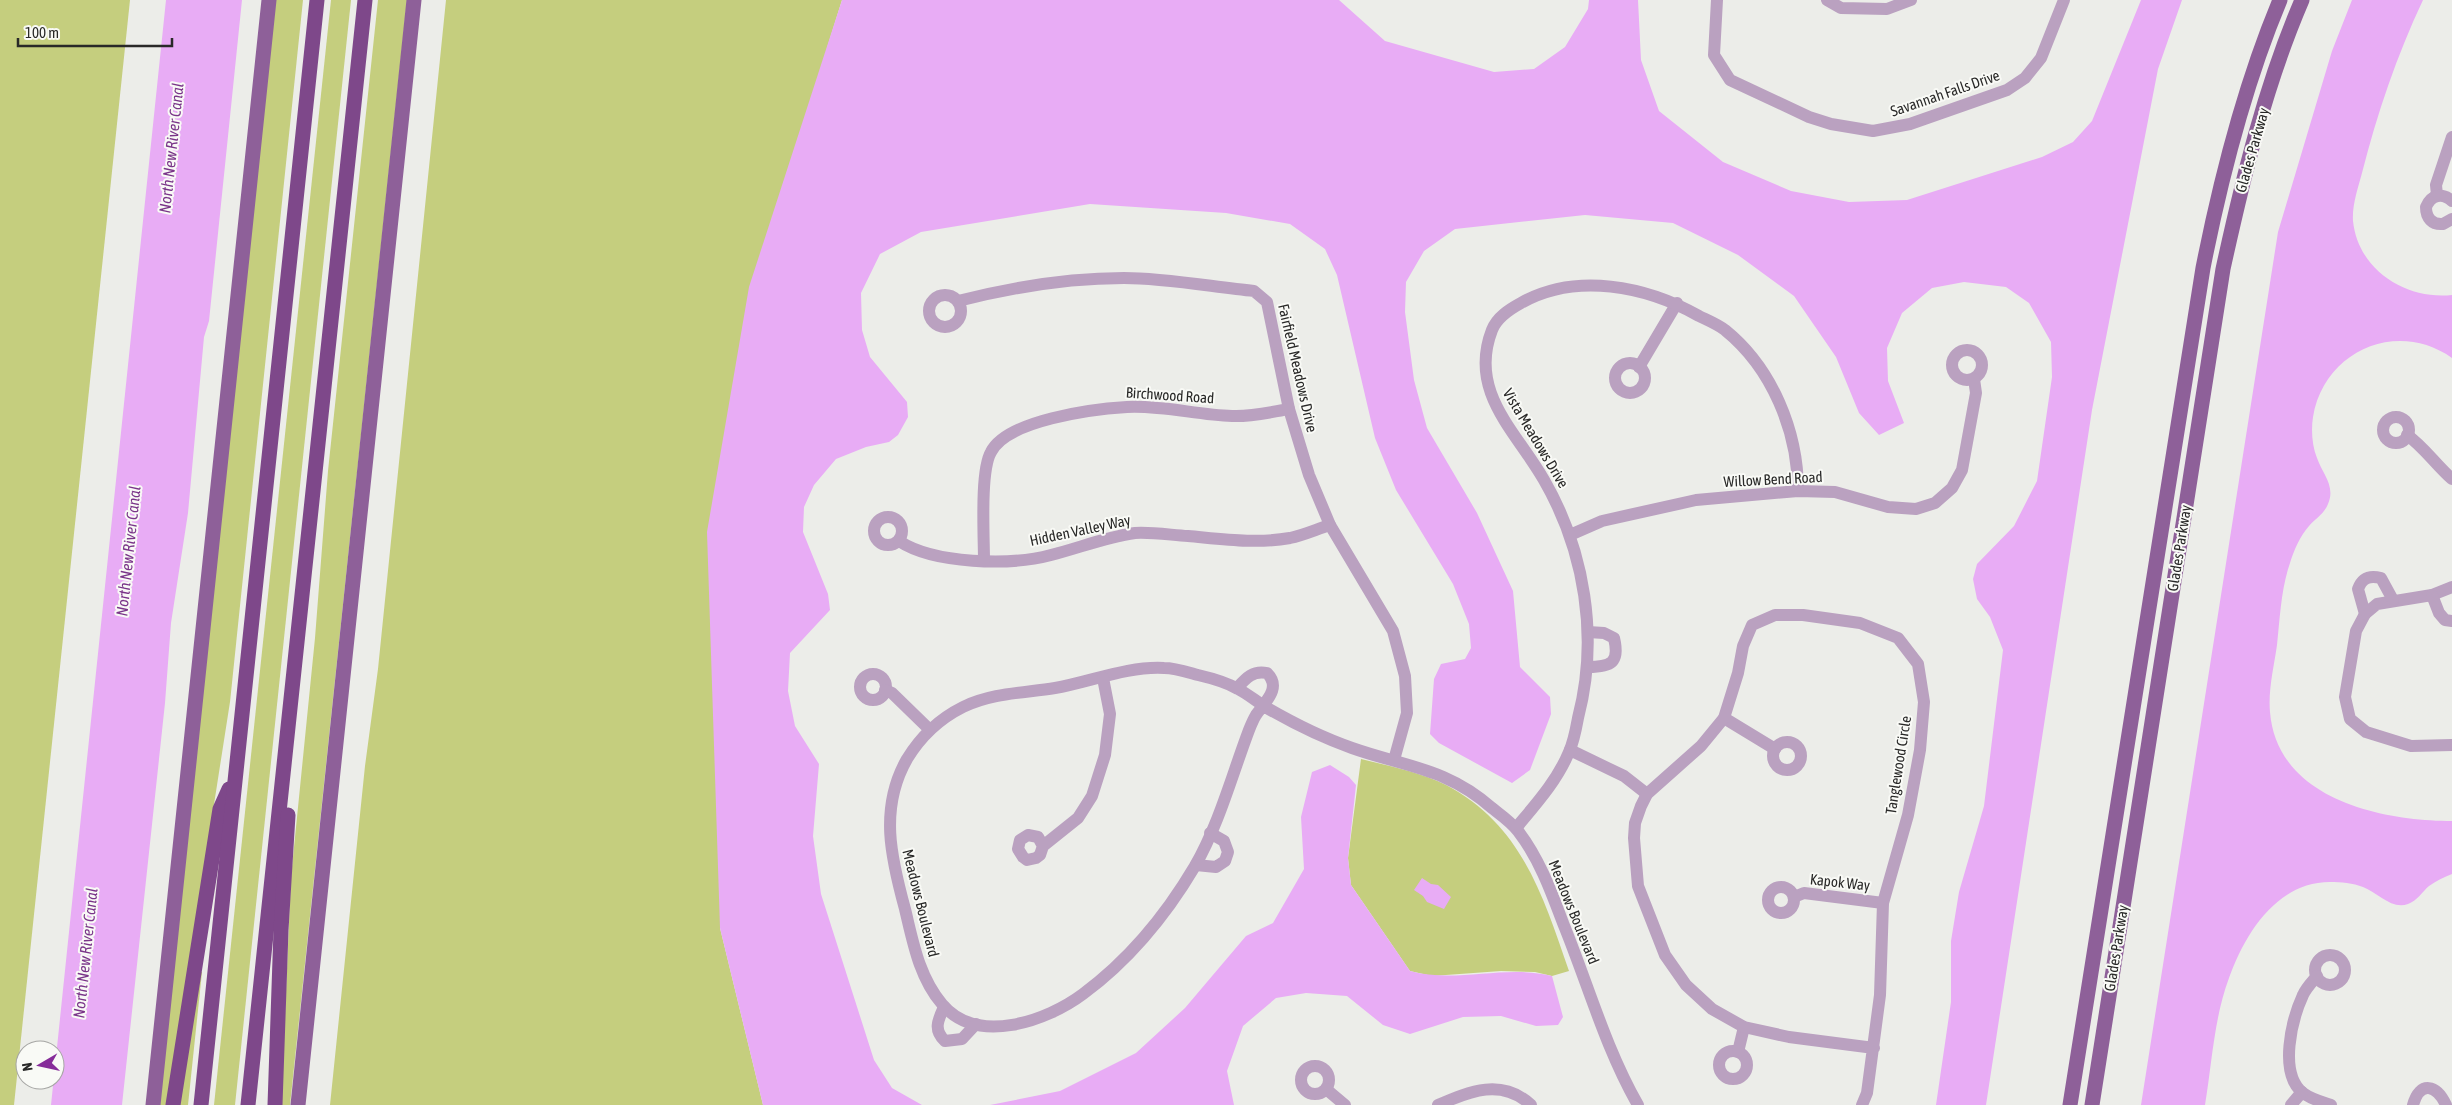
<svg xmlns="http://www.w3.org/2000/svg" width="2452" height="1105" font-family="'Asap Condensed',sans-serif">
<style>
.green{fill:#c5ce7e}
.water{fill:#e8acf5}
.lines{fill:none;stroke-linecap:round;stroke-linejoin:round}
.minor{stroke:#baa1c0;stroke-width:12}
.primary{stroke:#8e6099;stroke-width:15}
.motorway{stroke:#7e488a;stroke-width:15}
.labels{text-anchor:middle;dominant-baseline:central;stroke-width:4;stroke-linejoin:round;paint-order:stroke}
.street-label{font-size:15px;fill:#292928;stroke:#f9faf6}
.water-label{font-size:16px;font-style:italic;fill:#7a3589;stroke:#f9faf6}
</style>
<rect width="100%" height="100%" fill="#ecede9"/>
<g class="green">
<polygon points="0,0 130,0 14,1105 0,1105"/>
<polygon points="275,0 303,0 230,702 167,1105 158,1105"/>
<polygon points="331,0 351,0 235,1105 214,1105"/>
<polygon points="378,0 407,0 290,1105 281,1105 291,877 315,638 328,471"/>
<polygon points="446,0 842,0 827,48 720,928 763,1105 330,1105 365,766 378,669"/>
<path d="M 1361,759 C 1389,766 1420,772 1446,785 C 1522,825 1543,896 1569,971 L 1552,976 L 1535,972 L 1501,971 L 1432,976 L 1410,971 L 1351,885 L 1348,858 Z"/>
<polygon points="198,971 202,972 188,1105 177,1105"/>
</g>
<g class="water">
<polygon points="166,0 242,0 209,321 204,337 188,513 171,623 165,703 122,1105 51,1105"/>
<polygon points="842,0 1339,0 1385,41 1494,72 1534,69 1565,47 1588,9 1589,0 1638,0 1641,60 1659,111 1723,162 1791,191 1849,202 1907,200 2042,157 2073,142 2092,121 2141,0 2182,0 2158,69 2092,410 1986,1105 1936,1105 1951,1002 1951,941 1959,892 1984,806 2003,650 1990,617 1977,599 1973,579 1977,564 2014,526 2037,481 2052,377 2051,342 2029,303 2006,287 1964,282 1932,288 1902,313 1887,348 1888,381 1904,423 1879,435 1859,413 1836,357 1794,296 1738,255 1673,223 1585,215 1455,229 1424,251 1406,282 1405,312 1414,380 1427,428 1477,513 1513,591 1520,667 1550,697 1551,714 1530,770 1512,783 1439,743 1430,734 1434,679 1441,664 1465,659 1471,648 1469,624 1453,584 1396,490 1375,438 1337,275 1325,249 1290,224 1226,213 1090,204 921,232 880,254 861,293 862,330 870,357 907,402 908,417 898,435 889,442 866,447 836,459 814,485 804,507 803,532 828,594 830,610 790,653 788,691 795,726 819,764 813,836 821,894 874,1060 892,1088 922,1105 763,1105 720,928 707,532 749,287"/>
<path d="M 2352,0 L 2423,0 C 2397,55 2377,114 2362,173 C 2358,188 2352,205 2353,221 C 2358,270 2406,300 2452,295 L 2452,358 C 2397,319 2324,351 2313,417 C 2311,430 2312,446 2317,458 C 2322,473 2336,486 2328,504 C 2324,514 2316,518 2309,526 C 2300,536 2294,550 2290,563 C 2281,589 2280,618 2277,645 C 2274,666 2268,690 2270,712 C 2277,799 2381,821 2452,821 L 2452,874 C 2444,877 2436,881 2429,886 C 2422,892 2417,901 2408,904 C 2392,910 2378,893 2363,887 C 2353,883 2341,882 2330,882 C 2277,882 2245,933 2229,978 C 2214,1018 2212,1063 2205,1105 L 2141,1105 L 2278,232 L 2332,51 Z"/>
<path d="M 1330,765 L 1349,777 L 1356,785 L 1348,858 L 1351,885 L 1410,971 C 1456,984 1505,964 1552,976 L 1563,1017 L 1558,1025 L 1536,1026 L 1501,1016 L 1463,1017 L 1410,1034 L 1383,1025 L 1347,996 L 1306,993 L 1276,998 L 1243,1026 L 1227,1071 L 1234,1105 L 990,1105 L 1060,1091 L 1136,1053 L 1185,1008 L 1246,936 L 1273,923 L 1304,869 L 1301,817 L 1312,772 Z"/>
<polygon points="1422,878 1431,884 1438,885 1451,897 1444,909 1427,902 1423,896 1414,890"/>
</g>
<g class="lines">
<g class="minor">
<polyline points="1717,0 1714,55 1730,80 1809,117 1831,124 1873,131 1910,124 2007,90 2025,78 2041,58 2064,0"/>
<polyline points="1827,0 1841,8 1887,9 1911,0"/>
<polyline points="2437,195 2436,185 2452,137"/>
<path d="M 2452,201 C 2442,192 2431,195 2426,207 C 2426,218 2432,225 2443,224 L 2452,219"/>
<circle cx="945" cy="311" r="16"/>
<path d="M 958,301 C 1013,287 1068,278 1124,278 C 1165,278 1213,287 1254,291 L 1267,302 L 1289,409 L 1309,475 L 1330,525 L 1393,631 L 1405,676 L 1407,713 L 1394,760"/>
<circle cx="1967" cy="365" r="15"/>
<circle cx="1630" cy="378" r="15"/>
<polyline points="1639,367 1677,303"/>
<circle cx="2396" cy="430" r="13"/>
<path d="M 2407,435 C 2424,447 2436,465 2452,479"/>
<circle cx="888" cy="531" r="14"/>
<polyline points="1570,535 1602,521 1696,500 1798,491 1835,492 1888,507 1916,509 1935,503 1952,488 1962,470 1976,393 1974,379"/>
<path d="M 899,541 C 934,564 1010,566 1051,555 C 1079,548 1106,537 1135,533 C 1152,532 1171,535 1188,536 C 1222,539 1257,544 1290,538 C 1304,535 1317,529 1330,525"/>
<path d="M 984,561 C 984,536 980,471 991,452 C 1007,420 1093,409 1127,407 C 1162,405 1197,415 1232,416 C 1251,417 1271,412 1289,409"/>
<polyline points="2452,587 2432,595 2377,604 2365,614 2356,631 2345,697 2350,719 2366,732 2411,746 2452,745"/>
<polyline points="2432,595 2439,613 2445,620 2452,621"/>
<path d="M 2365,614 L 2358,589 C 2362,578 2369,575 2381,578 L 2393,600"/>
<path d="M 1588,667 C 1611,667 1620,663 1614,638 L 1604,633 L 1588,632"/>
<circle cx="873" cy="687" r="13"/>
<path d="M 1237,688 C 1246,678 1253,670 1267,673 C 1282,688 1265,702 1256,715 C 1253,720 1251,725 1249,730 C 1232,775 1219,824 1195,866 C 1166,915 1129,960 1083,994 C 1047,1021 977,1046 942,1004 C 919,977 913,942 905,909 C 891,858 879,808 907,759 C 921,736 939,719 963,707 C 992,693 1023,693 1055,688 C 1090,682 1127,666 1164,668 C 1175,668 1187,672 1198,675 C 1211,678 1226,682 1238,689 C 1248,694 1257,702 1267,708 C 1293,723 1323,738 1352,748 C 1406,767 1447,768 1492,808 C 1501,815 1511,822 1518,831 C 1539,858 1551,891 1563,923 C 1588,984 1605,1047 1638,1105"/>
<polyline points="885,690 892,693 929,729"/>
<polyline points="1724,718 1775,749"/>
<circle cx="1787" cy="756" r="14"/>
<polyline points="1570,750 1624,776 1647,794"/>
<path d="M 1516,828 C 1536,804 1557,781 1569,752 C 1574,741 1576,729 1578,718 C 1599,638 1585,551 1544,480 C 1516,431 1468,392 1492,330 C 1497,317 1510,309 1521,303 C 1576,272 1646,286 1699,316 C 1707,320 1717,324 1725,330 C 1772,368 1798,431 1798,491"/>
<polyline points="1043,846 1038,837 1028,835 1020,840 1018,849 1023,857 1027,860 1036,858 1040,855 1043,846 1078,818 1092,796 1105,755 1110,714 1103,678"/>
<polyline points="1196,865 1216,867 1225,861 1228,852 1224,841 1210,833"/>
<circle cx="1781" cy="900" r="13"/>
<polyline points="1794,897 1804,893 1883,903"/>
<circle cx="2330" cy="970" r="15"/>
<path d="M 2317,976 C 2312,982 2306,988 2303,995 C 2292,1019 2278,1073 2303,1093 C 2311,1099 2322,1102 2331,1105"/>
<path d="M 944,1007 C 938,1020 933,1030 945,1041 L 962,1039 L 976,1024"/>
<circle cx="1733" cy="1065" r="14"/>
<polyline points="1738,1052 1744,1027"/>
<circle cx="1315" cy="1080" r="14"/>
<polyline points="1326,1089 1345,1105"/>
<path d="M 1438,1105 C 1470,1091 1502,1078 1531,1105"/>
<polyline points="1862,1105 1867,1093 1880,995 1883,903 1908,815 1920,750 1924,702 1918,664 1898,638 1860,623 1803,615 1775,615 1752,625 1743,646 1738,673 1724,718 1701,746 1647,794 1641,806 1635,823 1634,838 1638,886 1665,955 1686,985 1712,1009 1744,1027 1789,1037 1874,1048"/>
<polyline points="2291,1105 2302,1092"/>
<path d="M 2413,1105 C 2420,1080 2437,1085 2446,1105"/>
</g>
<g class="primary">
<polyline points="153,1105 269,0"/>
<polyline points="298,1105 414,0"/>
<path d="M 2070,1105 L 2203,268 C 2221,177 2244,86 2280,0"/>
<path d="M 2092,1105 L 2223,269 C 2243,178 2265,86 2302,0"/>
</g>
<g class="motorway">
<polyline points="173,1105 220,809 229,789"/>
<polyline points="201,1105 317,0"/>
<polyline points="248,1105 365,0"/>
<polyline points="275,1105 281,930 288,815"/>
</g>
</g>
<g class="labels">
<g class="street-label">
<text transform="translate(1945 93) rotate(-19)">Savannah Falls Drive</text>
<text transform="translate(2252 150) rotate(-74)">Glades Parkway</text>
<text transform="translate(1298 368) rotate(77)">Fairfield Meadows Drive</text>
<text transform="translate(1170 395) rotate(4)">Birchwood Road</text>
<text transform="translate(1536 438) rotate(59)">Vista Meadows Drive</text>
<text transform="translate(1773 479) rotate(-3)">Willow Bend Road</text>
<text transform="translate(1080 530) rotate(-12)">Hidden Valley Way</text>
<text transform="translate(2179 548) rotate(-81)">Glades Parkway</text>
<text transform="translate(1898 765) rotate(-81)">Tanglewood Circle</text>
<text transform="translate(1840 882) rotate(6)">Kapok Way</text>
<text transform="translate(921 903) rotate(76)">Meadows Boulevard</text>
<text transform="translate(1574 912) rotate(68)">Meadows Boulevard</text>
<text transform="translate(2116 948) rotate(-81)">Glades Parkway</text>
</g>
<g class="water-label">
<text transform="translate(171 148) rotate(-84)">North New River Canal</text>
<text transform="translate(128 551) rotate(-84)">North New River Canal</text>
<text transform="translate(85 953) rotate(-84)">North New River Canal</text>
</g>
</g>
<g transform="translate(40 1065) rotate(261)"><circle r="24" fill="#f9faf6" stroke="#a6a6a4"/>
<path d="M0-4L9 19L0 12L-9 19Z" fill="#862c99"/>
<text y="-8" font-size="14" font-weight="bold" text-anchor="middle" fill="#292928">N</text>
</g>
<path d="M18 38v8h154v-8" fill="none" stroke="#292928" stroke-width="2.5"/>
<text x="25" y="38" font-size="15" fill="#292928" stroke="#f9faf6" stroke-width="4" paint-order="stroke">100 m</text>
</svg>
